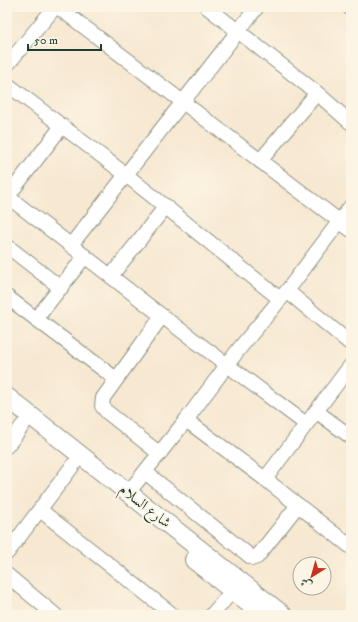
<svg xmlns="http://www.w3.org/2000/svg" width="358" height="622" font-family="'IM FELL DW Pica',Amiri,serif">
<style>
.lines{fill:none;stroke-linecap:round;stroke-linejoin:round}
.minor-casing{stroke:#8b9282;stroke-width:16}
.major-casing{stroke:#8b9282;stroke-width:20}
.minor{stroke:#fff;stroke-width:14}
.major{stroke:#fff;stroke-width:18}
.labels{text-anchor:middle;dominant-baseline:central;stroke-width:4;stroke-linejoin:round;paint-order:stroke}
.street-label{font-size:15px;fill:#1f3d34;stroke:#fcf5e5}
</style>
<rect width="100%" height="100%" fill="#fcf5e5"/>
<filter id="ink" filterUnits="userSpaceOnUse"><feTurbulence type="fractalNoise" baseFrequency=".025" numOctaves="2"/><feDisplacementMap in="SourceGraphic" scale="8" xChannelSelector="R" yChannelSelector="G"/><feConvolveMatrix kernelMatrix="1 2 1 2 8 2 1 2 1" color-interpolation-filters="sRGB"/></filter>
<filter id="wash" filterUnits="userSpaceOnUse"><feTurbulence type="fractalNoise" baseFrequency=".012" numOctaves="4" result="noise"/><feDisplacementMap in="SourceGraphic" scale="16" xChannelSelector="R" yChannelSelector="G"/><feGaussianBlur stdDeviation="0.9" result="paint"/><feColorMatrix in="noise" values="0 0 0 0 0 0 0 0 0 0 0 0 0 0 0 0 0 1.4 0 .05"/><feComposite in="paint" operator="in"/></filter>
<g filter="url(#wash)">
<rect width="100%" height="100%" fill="#f7e8d1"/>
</g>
<g filter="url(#ink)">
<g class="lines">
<defs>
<g id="minor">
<polyline points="58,7 351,230"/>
<polyline points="207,7 317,93 351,123"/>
<polyline points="349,7 351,9"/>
<polyline points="7,65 55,7"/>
<polyline points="7,84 125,174 280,299"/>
<polyline points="260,161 317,93"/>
<polyline points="7,196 162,316 306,424"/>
<polyline points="8,196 62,126"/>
<polyline points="71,245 257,7"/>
<polyline points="7,246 61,288"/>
<polyline points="111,276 166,206"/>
<polyline points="287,291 351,344"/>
<polyline points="7,297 116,379"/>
<polyline points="36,319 85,256"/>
<polyline points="316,411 351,437"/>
<polyline points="186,420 265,479 351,547"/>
<polyline points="7,446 23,425"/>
<polyline points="160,454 107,412 102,406 103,398 162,316"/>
<polyline points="145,472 251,557 254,558 257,557 298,505"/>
<polyline points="265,479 351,365"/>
<polyline points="128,493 186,420 239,349 287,291 351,206"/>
<polyline points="40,510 173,615"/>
<polyline points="7,553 74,464"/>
<polyline points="7,575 55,615"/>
<polyline points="212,615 232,591"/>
</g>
<g id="major">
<polyline points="7,397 283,615"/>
<polyline points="194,560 263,615"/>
</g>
</defs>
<use href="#minor" class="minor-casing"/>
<use href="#major" class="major-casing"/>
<use href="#minor" class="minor"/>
<use href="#major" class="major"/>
</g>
</g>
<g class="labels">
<g class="street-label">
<text transform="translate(145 506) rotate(38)">شارع السلام</text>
</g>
</g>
<rect width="358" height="622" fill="none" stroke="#fcf5e5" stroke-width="24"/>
<g transform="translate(312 576) rotate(217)"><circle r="19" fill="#fcf5e5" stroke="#a4ab9e"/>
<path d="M0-3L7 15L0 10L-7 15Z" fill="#c8321e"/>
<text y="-6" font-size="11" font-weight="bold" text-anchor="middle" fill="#1f3d34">ش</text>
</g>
<path d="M28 44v6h73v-6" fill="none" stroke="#1f3d34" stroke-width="2"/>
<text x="34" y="44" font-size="12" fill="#1f3d34" stroke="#fcf5e5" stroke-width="3" paint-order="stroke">50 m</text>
</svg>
